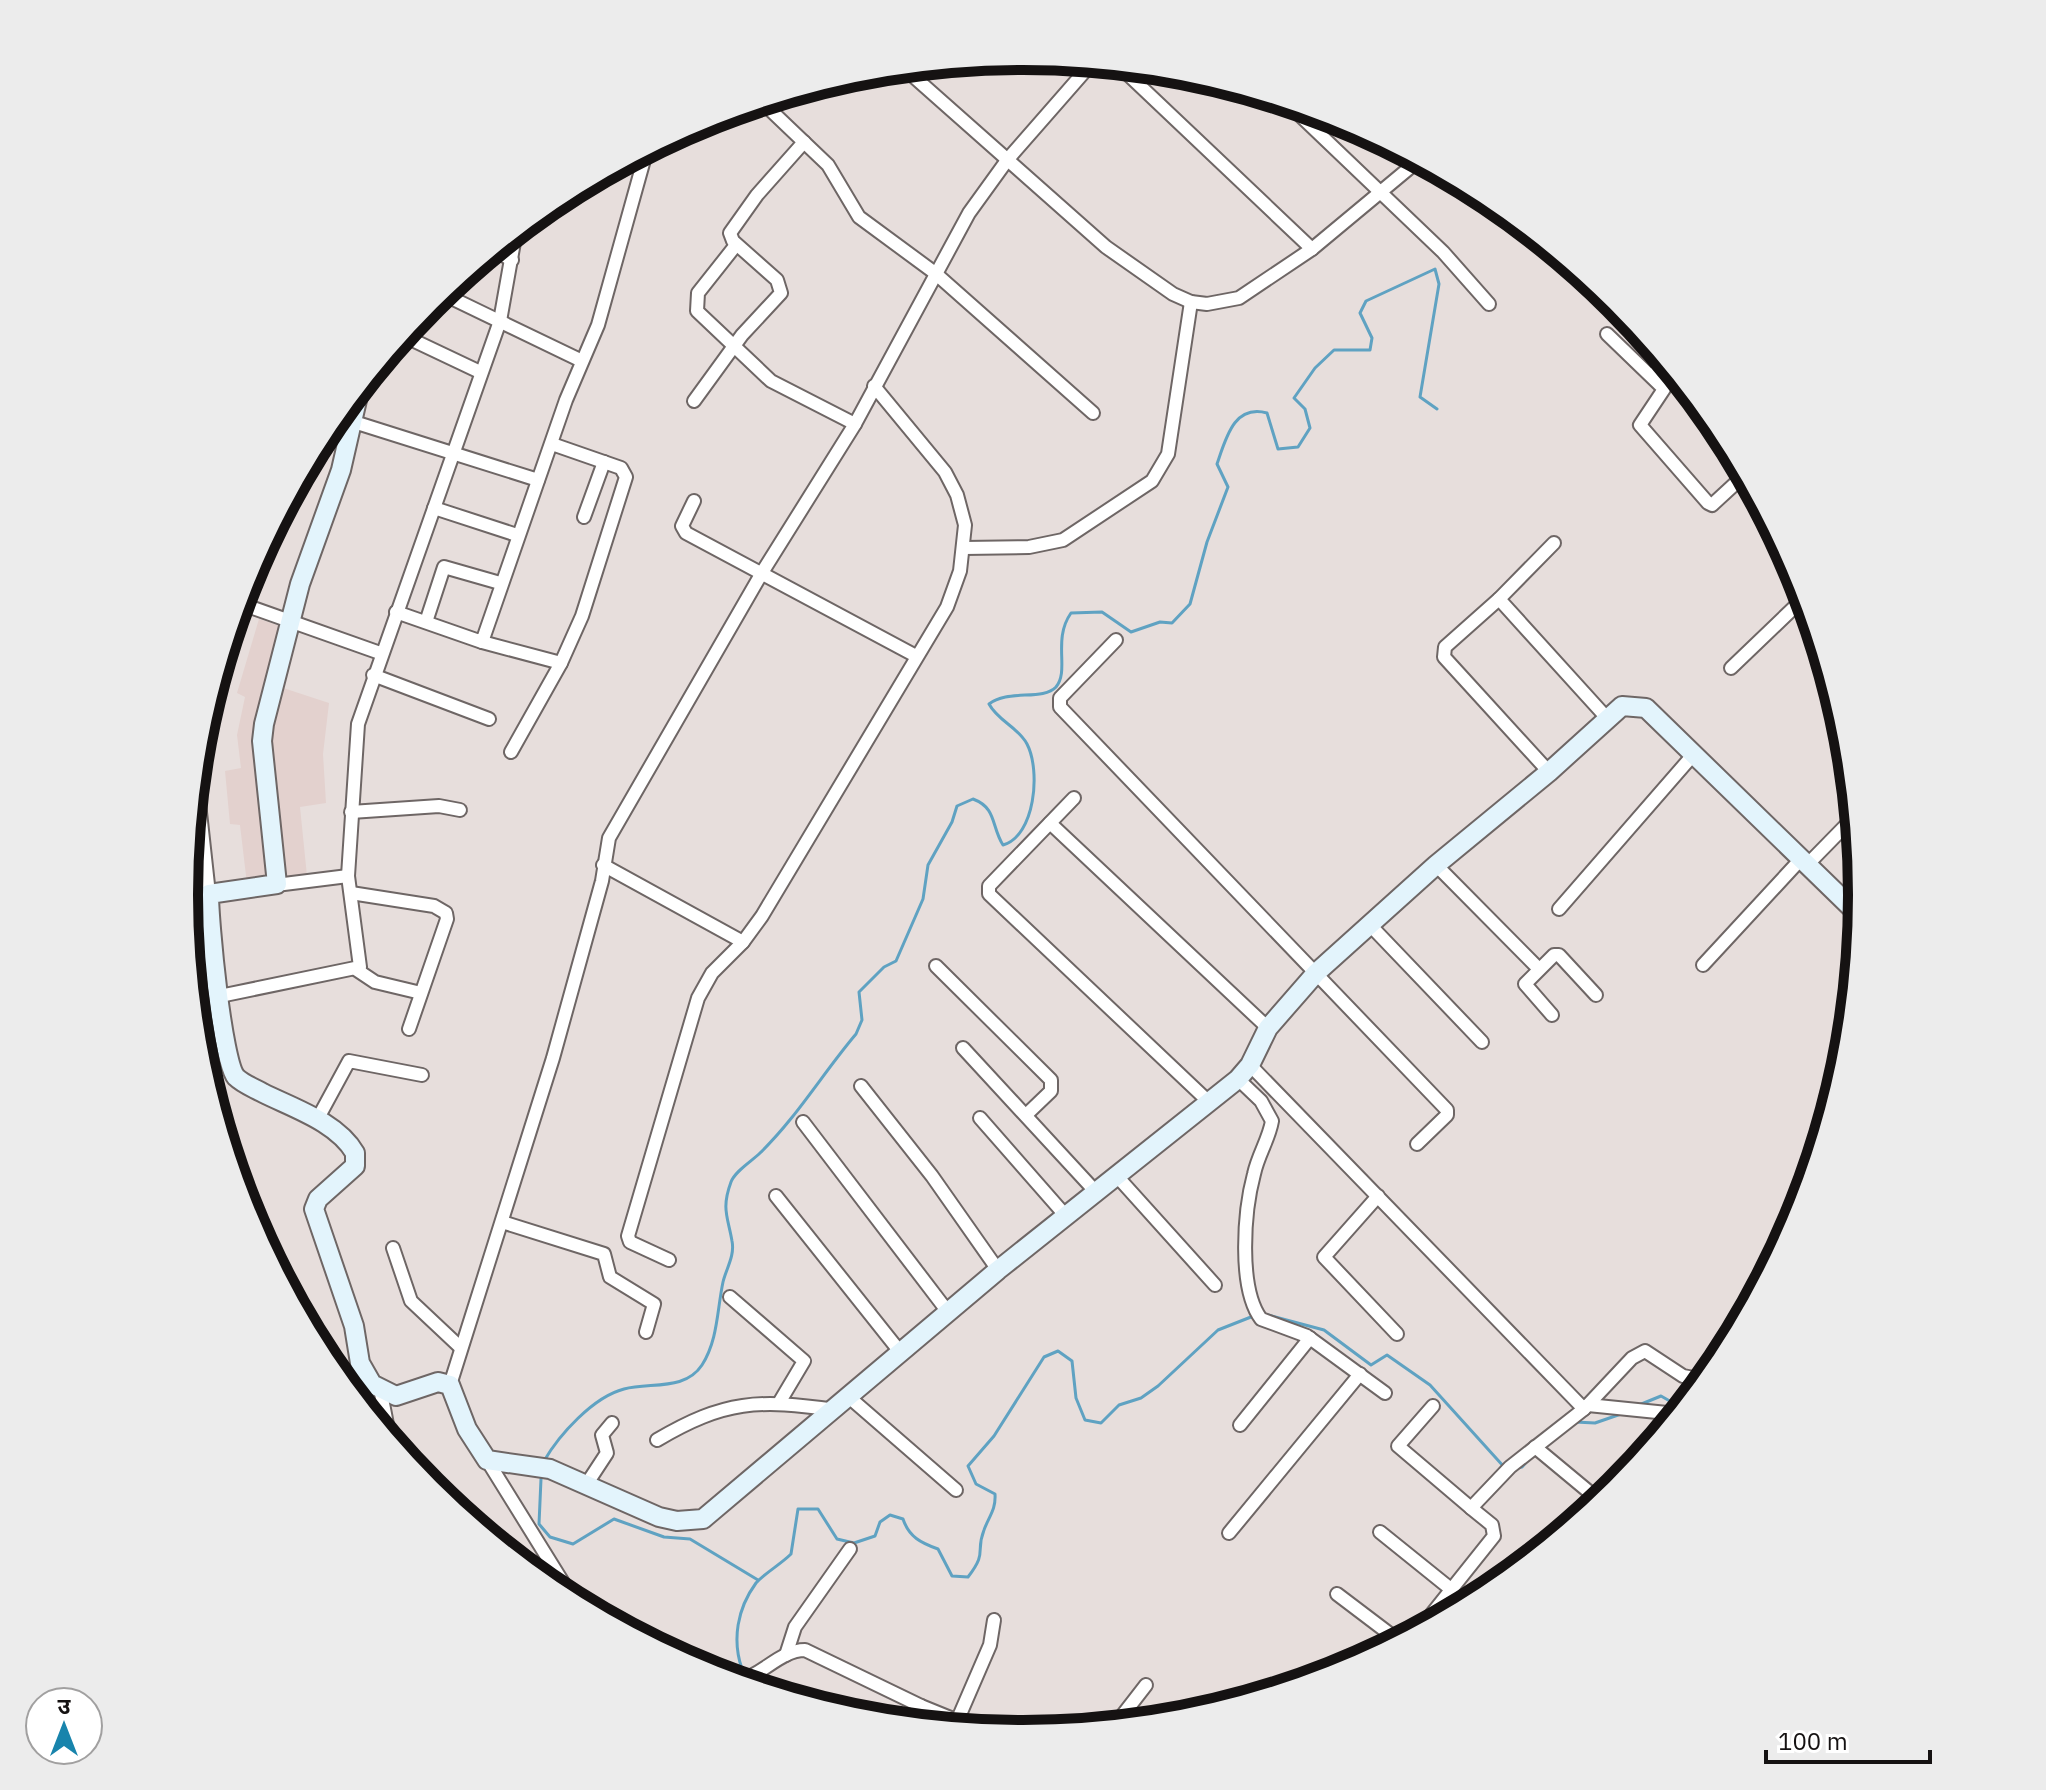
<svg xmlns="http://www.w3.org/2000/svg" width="2046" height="1790" font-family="'IBM Plex Sans','Noto Sans Devanagari',sans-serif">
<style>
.built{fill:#e3d1ce}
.water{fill:#5fa2c2}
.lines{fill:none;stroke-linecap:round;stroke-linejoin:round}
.stream{stroke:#5fa2c2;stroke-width:3}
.minor-casing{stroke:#6e6665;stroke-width:16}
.secondary-casing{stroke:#6e6665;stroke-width:22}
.minor{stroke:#fff;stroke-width:12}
.secondary{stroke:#e3f4fc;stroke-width:18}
.rim{fill:none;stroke:#151212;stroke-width:10}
</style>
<rect width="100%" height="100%" fill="#e7dedc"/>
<polygon class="built" points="259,619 286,628 268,683 329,703 323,754 326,803 300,807 307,876 247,884 240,825 230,824 225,771 241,768 237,735 245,697 237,693"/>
<polygon class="water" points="188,856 200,945 209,971 208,1013 236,1152 262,1243 248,1216 200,1058 184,895"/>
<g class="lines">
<g class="stream">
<polyline points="1264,1314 1324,1330 1371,1365 1387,1355 1430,1385 1505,1468"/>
<polyline points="1639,1405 1661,1396 1682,1408"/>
<polyline points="1575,1422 1595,1423 1621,1414"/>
<path d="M 544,1461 C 559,1435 593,1397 624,1389 C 651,1382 685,1391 702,1365 C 718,1340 717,1310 723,1282 C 726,1269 735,1256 732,1241 C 728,1217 721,1209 731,1182 C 735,1171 752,1161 760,1153 C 797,1117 823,1073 856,1034 L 862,1020 L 859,992 L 884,967 L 896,961 L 923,899 L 928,865 L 952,822 L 957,806 L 973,799 C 997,808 991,826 1003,845 C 1035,836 1041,771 1027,744 C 1018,727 998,721 989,704 C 1007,689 1043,701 1056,687 C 1070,670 1052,640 1071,613 L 1102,612 L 1131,632 L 1160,622 L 1172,623 L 1190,604 L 1207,542 L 1228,487 L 1217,464 C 1226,438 1234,404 1267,413 L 1278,449 L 1298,447 L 1310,428 L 1305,409 L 1294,398 L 1315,368 L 1334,350 L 1370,350 L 1372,338 L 1360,313 L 1366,301 L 1435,269 L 1439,284 L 1420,397 L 1437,409"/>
<polyline points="1516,1468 1522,1467 1529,1459"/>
<polyline points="541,1479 539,1524 550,1537 573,1544 614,1519 664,1537 690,1539 758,1580"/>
<path d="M 742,1669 C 732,1640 737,1609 756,1583 C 765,1573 781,1564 791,1554 L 798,1509 L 818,1509 L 837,1539 L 854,1543 L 875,1536 L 880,1522 L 890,1515 L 903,1519 C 909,1537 921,1543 938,1549 L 952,1576 L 968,1577 C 988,1551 975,1553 984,1530 C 989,1516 996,1510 995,1494 L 976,1484 L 968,1466 L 994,1436 L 1044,1357 L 1058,1351 L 1072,1361 L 1076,1398 L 1085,1420 L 1101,1423 L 1119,1405 L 1141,1398 L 1158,1386 L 1218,1330 L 1256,1315"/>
</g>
<defs>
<g id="minor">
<polyline points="1118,65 1312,249"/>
<polyline points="904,68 1106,247 1173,294 1191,302 1207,304 1239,298 1312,249 1419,160"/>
<polyline points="762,102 828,165 859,217 935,273 1093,413"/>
<polyline points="1286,102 1443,252 1489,304"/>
<polyline points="736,245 698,293 697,311 771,381 855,424"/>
<polyline points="493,250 512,260"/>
<polyline points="441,293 582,361"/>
<polyline points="1607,334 1664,389 1640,425 1708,503 1712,505 1738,481 1751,486"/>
<polyline points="402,335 480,372"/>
<polyline points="1652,376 1666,362"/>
<polyline points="694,401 742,335 781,293 777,280 733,241 730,233 757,195 804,142"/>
<polyline points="354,422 538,480"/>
<polyline points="694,501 682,526 686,533 916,656"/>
<polyline points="434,508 517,535"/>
<polyline points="584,517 604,462"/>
<polyline points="1554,543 1499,599 1606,717"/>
<polyline points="964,548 1029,547 1063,540 1152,481 1168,454 1191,302"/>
<polyline points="1499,599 1445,647 1444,657 1549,772"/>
<polyline points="239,603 380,653"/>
<polyline points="396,612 482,642 566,400 598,325 647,149"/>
<polyline points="426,622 444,567 500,583"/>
<polyline points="1116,640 1060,698 1060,707 1447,1110 1447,1115 1417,1144"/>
<polyline points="482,642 561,663"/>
<polyline points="1731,668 1805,597"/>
<polyline points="373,675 489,719"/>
<polyline points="1834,718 1845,729"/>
<polyline points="511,752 561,663 582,616 626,477 621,468 552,444"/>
<polyline points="196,776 209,894"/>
<polyline points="1074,798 989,886 989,894 1210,1103"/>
<polyline points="351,812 439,806 460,810"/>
<polyline points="1050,823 1268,1028"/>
<polyline points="603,865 743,942 762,916 947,607 960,571 965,525 957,495 945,472 874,386"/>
<polyline points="1436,865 1539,969"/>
<polyline points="1807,865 1854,817"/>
<polyline points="276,885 348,876"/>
<polyline points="351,893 434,906 446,913 447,919 409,1029"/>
<polyline points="1559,909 1693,755"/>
<polyline points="1370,925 1482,1042"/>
<polyline points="1703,965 1801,859"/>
<polyline points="936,966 1051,1080 1051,1091 1026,1115"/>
<polyline points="357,970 375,982 421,993"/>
<polyline points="220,996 360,967 348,876 358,724 500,321 516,231"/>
<polyline points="1552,1015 1525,984 1554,955 1559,955 1596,995"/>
<polyline points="963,1048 1095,1191"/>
<polyline points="1250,1065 1584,1409 1632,1358 1645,1351 1683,1376 1705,1380"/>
<path d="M 1238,1079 L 1261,1101 L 1272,1121 C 1269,1139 1258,1155 1254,1174 C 1244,1211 1238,1288 1261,1319 L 1307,1336 L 1385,1393"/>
<polyline points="861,1086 932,1176 998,1270"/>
<polyline points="980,1118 1065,1215"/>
<polyline points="317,1120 349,1061 422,1075"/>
<polyline points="803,1122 948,1312"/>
<polyline points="1115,1174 1215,1285"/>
<polyline points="776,1196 901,1353"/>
<polyline points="1378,1196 1324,1257 1397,1334"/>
<polyline points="502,1222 604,1254 610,1277 654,1304 646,1332"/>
<polyline points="393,1248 411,1301 461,1348"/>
<polyline points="669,1260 630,1242 628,1236 698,998 712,973 743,942"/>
<polyline points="730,1297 804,1361 779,1403"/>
<polyline points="450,1385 553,1058 602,881 609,838 763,571 855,424 969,213 1008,159 1092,63"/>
<polyline points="380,1388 390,1440"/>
<polyline points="850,1398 956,1490"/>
<polyline points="1588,1405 1677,1414"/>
<polyline points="1433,1406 1398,1446 1471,1508"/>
<polyline points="1240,1425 1310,1338"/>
<path d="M 657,1440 C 725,1400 758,1399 836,1410"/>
<polyline points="1535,1447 1600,1501"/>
<polyline points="487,1460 575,1602"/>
<polyline points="586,1485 607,1453 602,1435 612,1423"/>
<polyline points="1380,1532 1452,1590"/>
<polyline points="1229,1533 1360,1374"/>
<polyline points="1337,1594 1399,1641"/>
<polyline points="1419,1630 1494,1536 1492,1525 1471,1508 1510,1467 1584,1409"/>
<polyline points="786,1655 795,1627 850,1549"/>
<path d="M 738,1681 C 762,1676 780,1650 805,1650 L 921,1706 L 980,1730"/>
<polyline points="958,1719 990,1645 994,1620"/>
<polyline points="914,1723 921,1706"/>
<polyline points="1115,1725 1146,1685"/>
</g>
<path id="secondary" d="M 360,387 L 341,470 L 300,584 L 264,724 L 262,741 L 277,884 L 209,894 C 209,921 222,1061 236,1077 C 243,1084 254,1088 263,1093 C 293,1108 337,1122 355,1153 L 355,1166 L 318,1199 L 314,1209 L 354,1326 L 360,1363 L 372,1384 L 396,1396 L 438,1382 L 450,1385 L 467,1429 L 487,1460 L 550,1469 L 659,1517 L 677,1521 L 703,1519 L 998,1270 L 1238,1079 L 1250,1065 L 1268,1028 L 1316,973 L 1436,865 L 1549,772 L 1622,706 L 1646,708 L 1860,916"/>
</defs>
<use href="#minor" class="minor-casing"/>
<use href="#secondary" class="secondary-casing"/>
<use href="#minor" class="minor"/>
<use href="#secondary" class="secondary"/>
</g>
<path d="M0 0H2046V1790H0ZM198 895a825 825 0 1 1 1650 0a825 825 0 1 1-1650 0Z" fill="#ececec" fill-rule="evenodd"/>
<path class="rim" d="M198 895a825 825 0 1 1 1650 0a825 825 0 1 1-1650 0Z"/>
<g transform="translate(64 1726)"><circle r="38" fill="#ffffff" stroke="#a1a0a0" stroke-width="2"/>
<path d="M0-6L14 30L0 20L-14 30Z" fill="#1884ac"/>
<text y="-12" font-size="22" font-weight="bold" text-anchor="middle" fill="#151212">उ</text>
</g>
<path d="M1766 1750v12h164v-12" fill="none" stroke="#151212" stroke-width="4"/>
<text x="1778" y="1750" font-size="24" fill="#151212" stroke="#ffffff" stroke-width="6" paint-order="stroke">100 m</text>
</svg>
